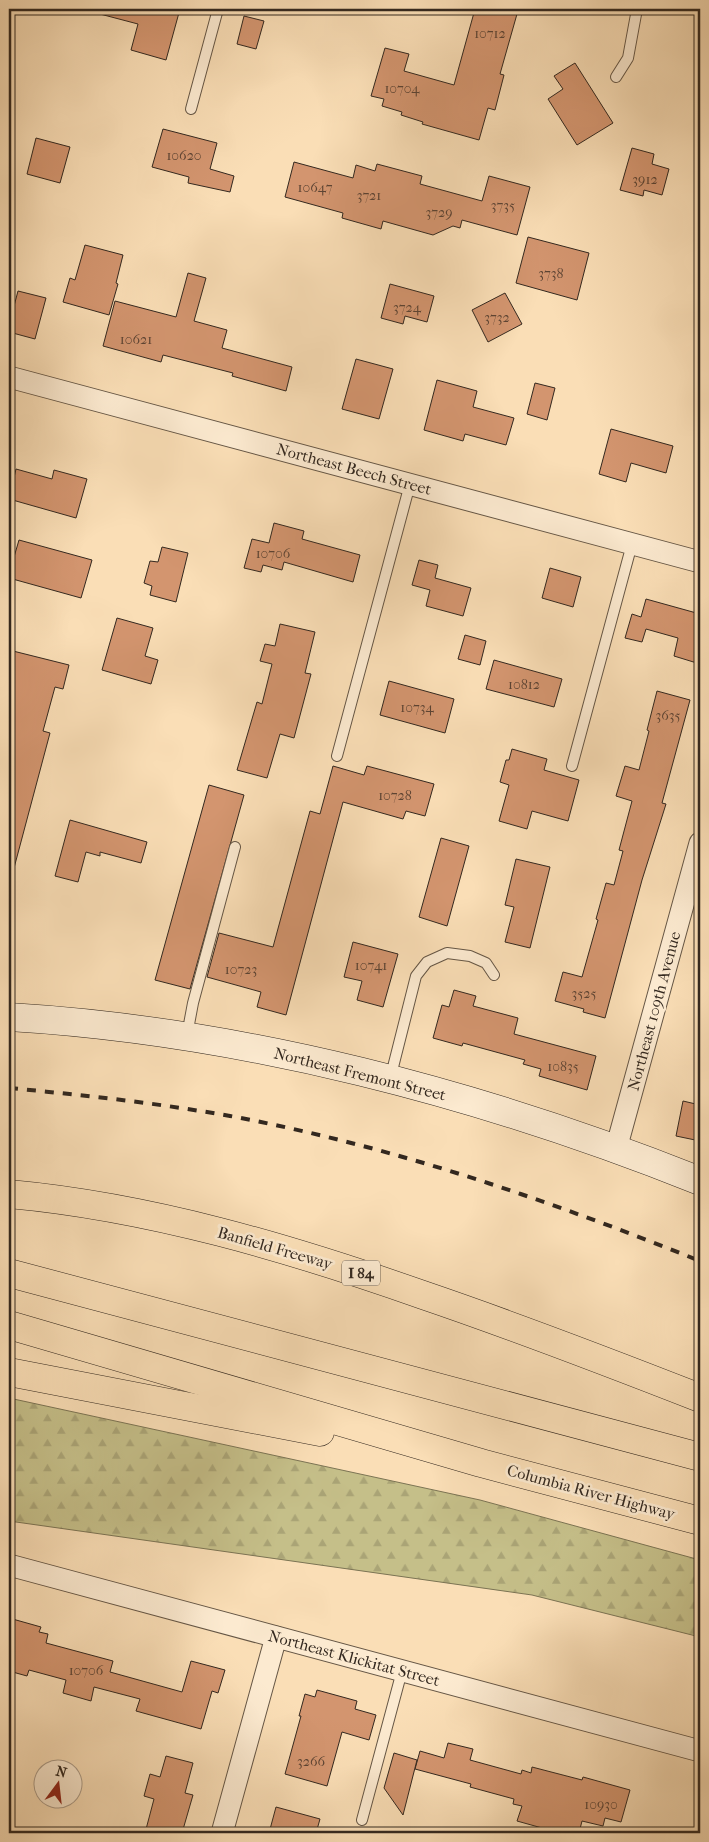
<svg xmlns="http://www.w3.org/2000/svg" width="709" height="1842" font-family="'IM FELL French Canon',serif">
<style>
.forest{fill:url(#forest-firs);stroke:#7c7454}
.building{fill:#d3956f;stroke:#33281f}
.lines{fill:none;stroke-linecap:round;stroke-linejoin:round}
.service-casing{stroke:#655645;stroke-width:12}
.minor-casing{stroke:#655645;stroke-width:23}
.secondary-casing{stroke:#33281f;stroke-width:29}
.motorway-casing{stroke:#33281f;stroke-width:29}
.service{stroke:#fcead0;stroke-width:10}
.minor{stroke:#fcead0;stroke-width:21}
.secondary{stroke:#fcead0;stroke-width:28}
.motorway{stroke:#fadeb6;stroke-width:28}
.rail{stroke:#33281f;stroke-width:4;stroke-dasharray:9 9;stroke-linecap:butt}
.labels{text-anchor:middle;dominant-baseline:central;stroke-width:5;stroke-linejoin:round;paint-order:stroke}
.number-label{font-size:14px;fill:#5b4333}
.shield{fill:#fcead0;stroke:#6f6254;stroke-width:1}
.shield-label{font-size:15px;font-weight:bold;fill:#33281f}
.street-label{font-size:16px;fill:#33281f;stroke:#fcead0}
</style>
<defs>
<pattern id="forest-firs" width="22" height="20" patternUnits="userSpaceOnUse" patternTransform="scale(1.25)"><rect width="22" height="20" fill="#c5bf89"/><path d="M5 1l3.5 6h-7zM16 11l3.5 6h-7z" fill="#aaa476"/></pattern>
</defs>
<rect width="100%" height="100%" fill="#fadeb6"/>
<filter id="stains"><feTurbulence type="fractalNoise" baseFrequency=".004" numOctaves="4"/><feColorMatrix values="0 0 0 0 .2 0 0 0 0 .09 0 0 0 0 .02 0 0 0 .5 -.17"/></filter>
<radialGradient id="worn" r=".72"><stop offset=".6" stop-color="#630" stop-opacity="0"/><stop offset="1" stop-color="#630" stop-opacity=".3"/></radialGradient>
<polygon class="forest" points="9,1398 480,1500 700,1560 700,1637 532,1595 9,1521"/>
<g class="building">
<polygon points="101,9 180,9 166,60 131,50 138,24 100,14"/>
<polygon points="475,9 497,9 517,14 500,74 504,75 495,110 488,108 479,140 422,124 423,122 401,115 402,112 382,106 384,99 371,96 385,48 409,54 404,71 454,85"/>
<polygon points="244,16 264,21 256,49 237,44"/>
<polygon points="575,63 613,123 577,145 548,99 563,89 554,76"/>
<polygon points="163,129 217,143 210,169 234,176 230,192 188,183 189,177 152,167"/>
<polygon points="36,138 70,147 60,183 27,174"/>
<polygon points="632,148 654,154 652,164 669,169 662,195 644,190 643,196 620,190"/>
<polygon points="294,162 353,178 356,165 375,171 377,164 422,176 420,184 482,201 489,176 530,187 517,235 462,220 460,228 453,226 433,235 383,221 381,229 342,218 343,213 285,197"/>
<polygon points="528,237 589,253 577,300 516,283"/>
<polygon points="85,245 123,255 116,283 118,284 109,315 63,302 70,278 75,280"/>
<polygon points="188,273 206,278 194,321 227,330 222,348 292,367 286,391 232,376 233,373 163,355 161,362 103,346 115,301 176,317"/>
<polygon points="390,284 434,296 427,322 405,316 403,324 381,318"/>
<polygon points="18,291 46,298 35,339 9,332 9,325"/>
<polygon points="505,293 522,324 488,342 472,310"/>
<polygon points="356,359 393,369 379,419 342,409"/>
<polygon points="437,380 477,391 473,407 514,418 506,445 465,434 463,441 424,430"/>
<polygon points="535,383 555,388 547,420 527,414"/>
<polygon points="611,429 673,446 666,473 631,463 626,482 599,474"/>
<polygon points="16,469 52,479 54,470 87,479 76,518 9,499"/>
<polygon points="274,523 304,531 302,539 360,555 353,582 284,562 282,570 263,565 261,572 244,568 252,539 269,543"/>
<polygon points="19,540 92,560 81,598 9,578 9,556 14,557"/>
<polygon points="162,547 188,553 176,602 150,595 152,586 144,583 150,561 158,562"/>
<polygon points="419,560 438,565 435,578 471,588 463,616 426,606 430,590 412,585"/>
<polygon points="550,568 581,577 573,607 542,598"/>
<polygon points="646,599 700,614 700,664 674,656 678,638 646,629 642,642 625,638 632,614 641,617"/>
<polygon points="117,618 153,628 145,656 158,660 151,684 102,670"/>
<polygon points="280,624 315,632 305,673 311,674 294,738 280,734 267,778 237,770 257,702 262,704 272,664 260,661 265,644 275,646"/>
<polygon points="465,635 486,641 480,665 458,659"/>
<polygon points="9,650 69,665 63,689 55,687 43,731 50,733 14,868 9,867"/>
<polygon points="494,660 562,679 554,707 486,689"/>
<polygon points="389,681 454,699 445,733 380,715"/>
<polygon points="657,691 690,700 662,803 666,804 642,880 605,1018 583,1012 584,1009 555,1001 563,972 582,977 598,920 596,919 606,883 614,885 623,851 619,850 632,801 616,796 625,766 639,770 649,731 647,730"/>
<polygon points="512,749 547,759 544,770 579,780 568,821 532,811 527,829 499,821 509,785 500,782 506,760 509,760"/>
<polygon points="333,766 364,775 367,766 434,784 425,816 406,811 403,819 343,802 286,1015 257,1007 261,992 207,977 219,933 273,947 310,811 320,814"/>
<polygon points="209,785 244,795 190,989 155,980"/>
<polygon points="70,820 147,842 141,863 100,852 100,856 86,852 78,882 55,876"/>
<polygon points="441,838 469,846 447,926 419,917"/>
<polygon points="516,859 550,867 530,948 505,942 514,907 505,905"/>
<polygon points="353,942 398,954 383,1007 357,1000 362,981 344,977"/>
<polygon points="454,990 476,996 473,1006 518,1018 514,1034 596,1056 587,1090 539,1076 541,1069 523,1064 525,1060 463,1043 462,1046 433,1038 442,1005 449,1007"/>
<polygon points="683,1101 700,1105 700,1141 676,1136"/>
<polygon points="9,1618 41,1627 39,1632 48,1634 46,1643 113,1661 110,1672 182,1692 191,1661 225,1670 218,1693 212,1691 201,1729 136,1711 140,1699 94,1687 91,1701 63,1693 66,1680 29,1670 27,1676 9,1671"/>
<polygon points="317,1690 357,1701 355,1709 376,1715 369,1740 342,1732 327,1786 285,1774 301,1716 299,1716 305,1694 315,1697"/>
<polygon points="448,1743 473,1749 470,1760 521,1774 522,1770 531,1773 532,1767 582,1780 583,1777 630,1790 621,1822 605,1818 603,1826 582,1821 579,1833 560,1833 517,1821 522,1806 513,1804 514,1799 470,1787 471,1784 415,1769 420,1751 444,1758"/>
<polygon points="394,1753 417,1760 403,1815 384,1788"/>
<polygon points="166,1756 193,1763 185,1793 193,1795 182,1833 145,1833 154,1799 144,1796 150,1774 160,1777"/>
<polygon points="276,1807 320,1819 316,1833 269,1833"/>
</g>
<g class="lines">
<defs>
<g id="service">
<polyline points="616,77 628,58 637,9"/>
<polyline points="191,109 218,9"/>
<polyline points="337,756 410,484"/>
<polyline points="572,766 632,544"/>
<polyline points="187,1035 193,1003 235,847"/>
<polyline points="390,1079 416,976 427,962 447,953 470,956 486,963 494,975"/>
<polyline points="362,1820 402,1671"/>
</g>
<g id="minor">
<polyline points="9,377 700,562"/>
<polyline points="616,1149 700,843"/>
<polyline points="9,1565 700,1751"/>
<polyline points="222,1833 276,1637"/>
</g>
<path id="secondary" d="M 9,1017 C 244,1031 482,1094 700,1181"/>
<g id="motorway">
<path d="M 9,1194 C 151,1207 289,1248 423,1295 C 517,1327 608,1362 700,1398"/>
<polyline points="9,1273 700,1457"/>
<polyline points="9,1325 481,1463 700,1521"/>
<polyline points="9,1372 320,1432"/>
</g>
</defs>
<use href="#service" class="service-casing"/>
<use href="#minor" class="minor-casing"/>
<use href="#secondary" class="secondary-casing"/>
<use href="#motorway" class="motorway-casing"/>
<use href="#service" class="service"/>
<use href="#minor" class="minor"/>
<use href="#secondary" class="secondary"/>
<use href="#motorway" class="motorway"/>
<path class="rail" d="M 9,1088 C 83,1095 157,1103 230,1116 C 392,1146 548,1200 700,1261"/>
</g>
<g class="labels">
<g class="number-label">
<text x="490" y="33">10712</text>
<text x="402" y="88">10704</text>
<text x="184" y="155">10620</text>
<text x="645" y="179">3912</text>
<text x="315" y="187">10647</text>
<text x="369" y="195">3721</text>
<text x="503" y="205">3735</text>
<text x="439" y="212">3729</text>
<text x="551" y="273">3738</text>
<text x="407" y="307">3724</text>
<text x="497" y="317">3732</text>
<text x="136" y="339">10621</text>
<text x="273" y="553">10706</text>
<text x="524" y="684">10812</text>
<text x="417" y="707">10734</text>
<text x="668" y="715">3635</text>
<text x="395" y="795">10728</text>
<text x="371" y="965">10741</text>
<text x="241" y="969">10723</text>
<text x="584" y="993">3525</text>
<text x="563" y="1066">10835</text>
<text x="86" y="1670">10706</text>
<text x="311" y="1761">3266</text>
<text x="601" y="1804">10930</text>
</g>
<rect class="shield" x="342" y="1260.5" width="38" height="25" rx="4"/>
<g class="shield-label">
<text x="361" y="1273">I 84</text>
</g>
<g class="street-label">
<text transform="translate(354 469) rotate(15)">Northeast Beech Street</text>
<text transform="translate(654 1011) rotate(-75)">Northeast 109th Avenue</text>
<text transform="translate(360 1074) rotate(14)">Northeast Fremont Street</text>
<text transform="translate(275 1248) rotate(16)">Banfield Freeway</text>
<text transform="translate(591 1492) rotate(15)">Columbia River Highway</text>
<text transform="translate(354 1658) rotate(15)">Northeast Klickitat Street</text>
</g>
</g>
<rect width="709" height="1842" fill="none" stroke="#fadeb6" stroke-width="30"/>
<rect x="10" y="10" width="689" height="1822" fill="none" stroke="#33281f" stroke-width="2.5"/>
<rect x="15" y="15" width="679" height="1812" fill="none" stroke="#33281f"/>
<g transform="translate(58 1784) rotate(15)"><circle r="24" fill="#fcead0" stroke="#ac9c89"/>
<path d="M0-4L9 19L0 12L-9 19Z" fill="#8f2418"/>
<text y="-8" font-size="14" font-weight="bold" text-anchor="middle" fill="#33281f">N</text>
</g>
<rect width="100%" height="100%" filter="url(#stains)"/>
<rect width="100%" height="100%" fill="url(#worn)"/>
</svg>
